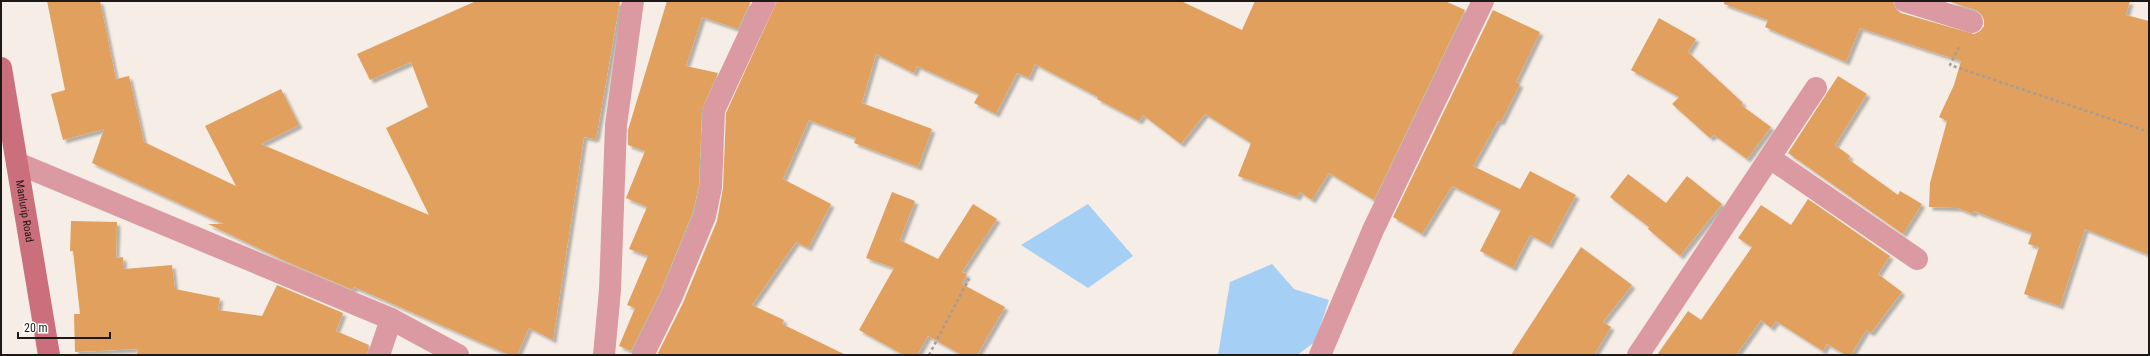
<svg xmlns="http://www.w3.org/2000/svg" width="2150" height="356" font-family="'Roboto Condensed',sans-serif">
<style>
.water{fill:#a5cff4}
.building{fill:#e2a05f;filter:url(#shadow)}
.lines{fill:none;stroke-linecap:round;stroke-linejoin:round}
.path{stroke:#a49d97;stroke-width:2.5;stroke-dasharray:3 3;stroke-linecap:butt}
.street{stroke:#db9aa2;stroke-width:22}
.secondary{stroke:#cc6f7c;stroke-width:22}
.labels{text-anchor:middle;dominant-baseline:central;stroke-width:4;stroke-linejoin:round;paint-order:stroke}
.street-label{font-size:11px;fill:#1c1916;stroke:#fff}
</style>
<defs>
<filter id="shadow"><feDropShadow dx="3.5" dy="3.5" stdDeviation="1" flood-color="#0004"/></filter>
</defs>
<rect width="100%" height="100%" fill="#f6eee6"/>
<g class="water">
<polygon points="1088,204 1133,256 1088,288 1021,245"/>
<polygon points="1272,264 1294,289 1329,300 1315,342 1297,355 1218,355 1230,282"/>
</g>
<g class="building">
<polygon points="47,1 100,1 116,79 129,76 144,142 236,186 205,126 281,89 299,125 261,144 429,215 386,128 428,107 411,62 370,80 357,54 476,1 620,1 597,134 595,139 584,137 553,340 529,328 517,355 510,355 354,287 353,290 287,262 208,224 224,224 92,163 104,129 63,140 51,94 65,90"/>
<polygon points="667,1 751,1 738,29 702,17 686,66 718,73 702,109 699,185 693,212 660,293 631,351 619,346 635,308 627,305 648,256 629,249 647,207 626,198 645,151 628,145 628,130"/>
<polygon points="777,1 1181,1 1242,30 1255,1 1445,1 1465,10 1374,200 1329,173 1312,200 1300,192 1297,197 1238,176 1251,143 1205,114 1181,144 1143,115 1139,121 1097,99 1098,97 1035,64 1029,78 1017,73 996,114 974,103 979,94 917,66 914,73 876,54 862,103 932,129 918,167 854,143 856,138 809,120 783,179 831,204 808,248 796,242 752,305 784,320 782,324 846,355 657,355 683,303 717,221 723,188 726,113"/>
<polygon points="1724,1 1893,1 1896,9 1901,13 1974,34 1980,31 1984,26 1984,20 1981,14 1976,10 1947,1 2130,1 2126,15 2149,21 2149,255 2085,229 2060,306 2024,294 2039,247 2028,244 2032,233 1974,211 1973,214 1958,208 1929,207 1930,183 1947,121 1939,117 1954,85 1961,61 1860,28 1846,62 1765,27 1768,20 1724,4"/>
<polygon points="1493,10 1540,32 1516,82 1520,84 1501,122 1498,121 1473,166 1520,189 1530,171 1576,195 1549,245 1530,235 1513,268 1480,251 1501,210 1452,186 1422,234 1393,217"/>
<polygon points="1659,18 1696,39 1688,52 1743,103 1741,105 1771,127 1747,159 1714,135 1710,138 1672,104 1679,97 1631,70"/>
<polygon points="1838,76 1867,94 1835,145 1850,156 1848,159 1898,195 1900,191 1922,204 1903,234 1788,153"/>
<polygon points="1628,174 1666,203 1687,176 1722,204 1680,256 1648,229 1649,227 1610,197"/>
<polygon points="892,192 915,201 900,240 938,259 973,204 997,219 962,272 967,274 962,284 1005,307 977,355 962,355 928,336 917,355 904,355 859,330 894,268 866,258"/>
<polygon points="1808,199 1890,256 1878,274 1902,292 1871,333 1866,330 1851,355 1846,355 1827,344 1823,351 1776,321 1771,328 1761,320 1736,355 1657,355 1688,311 1701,320 1752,247 1738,238 1761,205 1791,225"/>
<polygon points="71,221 117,222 116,258 123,257 124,269 172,265 175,289 220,298 218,310 262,316 277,285 343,313 336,331 369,345 367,355 137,355 138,349 75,352 74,314 80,314 73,251 70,251"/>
<polygon points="1581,247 1632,285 1603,322 1611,327 1594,355 1511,355"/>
</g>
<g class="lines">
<g class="path">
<polyline points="1959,47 1950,65 2149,132"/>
<polyline points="929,355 969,279"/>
</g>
<g class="street">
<polyline points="1905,1 1972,22"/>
<polyline points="1770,158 1917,259"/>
<polyline points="17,163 391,319 458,355"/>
<polyline points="379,355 391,319"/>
<polyline points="604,355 610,290 616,125 633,1"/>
<polyline points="643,355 671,298 705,216 711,187 714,110 765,1"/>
<polyline points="1320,355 1373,230 1483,1"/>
<polyline points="1638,355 1816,88"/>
</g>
<path class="secondary" id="s1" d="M 1,68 L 49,355"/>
</g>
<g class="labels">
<g class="street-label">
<text stroke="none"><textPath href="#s1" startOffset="145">Manlurip Road</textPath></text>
</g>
</g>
<rect width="2150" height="356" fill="none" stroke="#1c1916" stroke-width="4"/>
<path d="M18 332v6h92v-6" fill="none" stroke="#1c1916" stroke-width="2"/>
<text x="24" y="332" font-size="12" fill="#1c1916" stroke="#ffffff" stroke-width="3" paint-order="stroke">20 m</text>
</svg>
